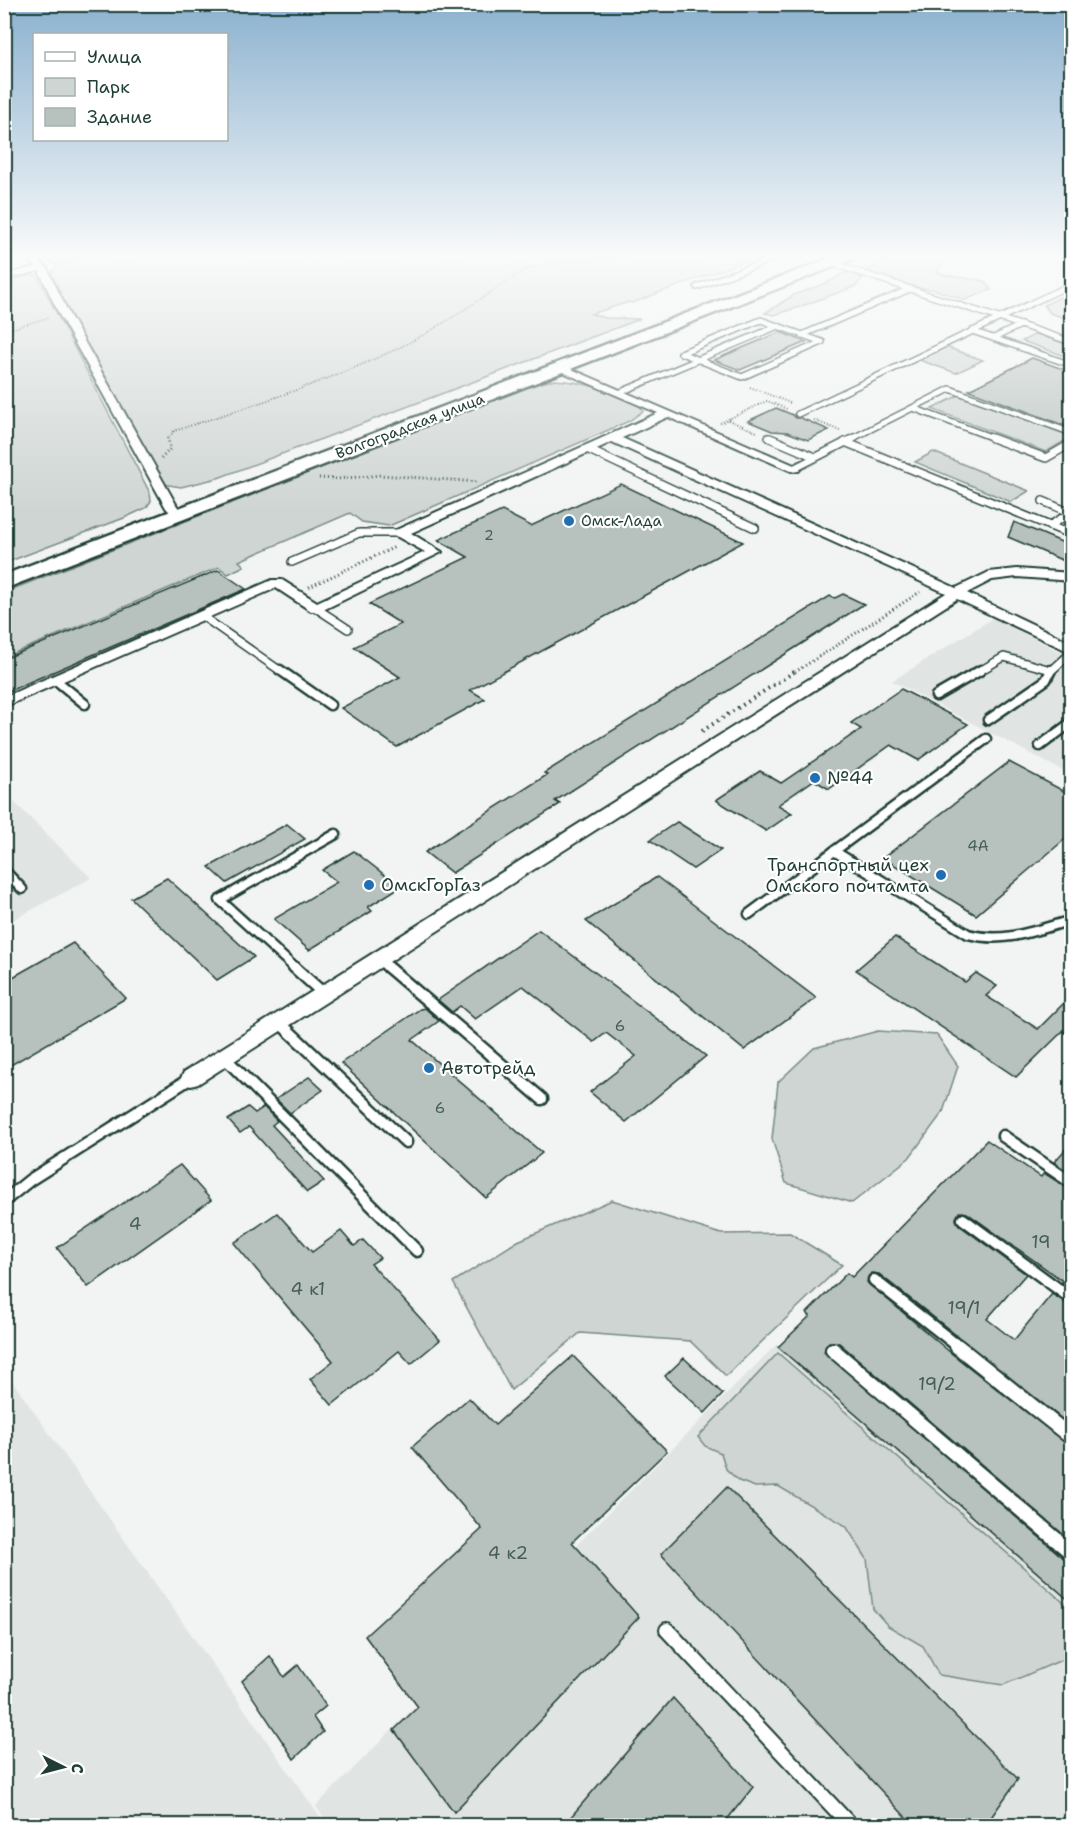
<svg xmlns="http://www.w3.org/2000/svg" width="1076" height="1830" font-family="'Shantell Sans',sans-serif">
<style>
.built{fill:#e0e4e3}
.green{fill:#ced5d3;stroke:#768984;stroke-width:1.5}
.building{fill:#b7c1bd;stroke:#1f3d34;stroke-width:1.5}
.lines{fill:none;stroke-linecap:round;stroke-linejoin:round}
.lane-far4-casing{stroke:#1f3d34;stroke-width:8}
.lane-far3-casing{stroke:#1f3d34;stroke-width:10}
.lane-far2-casing{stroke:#1f3d34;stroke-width:13}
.lane-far1-casing{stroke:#1f3d34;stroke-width:15}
.lane-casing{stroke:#1f3d34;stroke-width:18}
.street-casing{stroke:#1f3d34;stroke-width:4}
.primary-casing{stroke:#1f3d34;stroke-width:5}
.path-far2{stroke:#1f3d34;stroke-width:2;stroke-dasharray:1 2;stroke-linecap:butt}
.path-far1{stroke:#1f3d34;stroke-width:3;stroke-dasharray:1 3;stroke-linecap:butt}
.path{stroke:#1f3d34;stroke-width:4;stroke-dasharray:1.5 4.5;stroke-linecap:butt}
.lane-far4{stroke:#fff;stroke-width:5}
.lane-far3{stroke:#fff;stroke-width:7}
.lane-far2{stroke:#fff;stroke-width:8}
.lane-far1{stroke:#fff;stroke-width:10}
.lane{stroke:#fff;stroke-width:14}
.street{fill:#fff;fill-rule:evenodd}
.primary{fill:#fff;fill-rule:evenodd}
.poi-dot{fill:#1f6fb2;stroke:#fff;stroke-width:2}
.labels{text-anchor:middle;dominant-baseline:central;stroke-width:4.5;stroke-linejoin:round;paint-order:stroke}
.far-number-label{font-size:14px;fill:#455e56}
.far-street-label{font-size:15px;fill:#1f3d34;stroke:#fff}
.far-poi-label{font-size:15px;fill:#1f3d34;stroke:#fff;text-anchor:start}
.number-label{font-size:15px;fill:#455e56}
.poi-label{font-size:18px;fill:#1f3d34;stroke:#fff;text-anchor:start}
.near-number-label{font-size:18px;fill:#455e56}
</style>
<rect width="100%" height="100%" fill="#f2f3f3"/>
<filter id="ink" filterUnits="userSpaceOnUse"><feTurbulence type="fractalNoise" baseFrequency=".0167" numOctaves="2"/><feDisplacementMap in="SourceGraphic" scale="12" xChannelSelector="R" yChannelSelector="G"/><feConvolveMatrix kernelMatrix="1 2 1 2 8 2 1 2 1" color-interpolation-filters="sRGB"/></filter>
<g filter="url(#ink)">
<g class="built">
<polygon points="993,618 1071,657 1071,775 892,681"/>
<polygon points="4,792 91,878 5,924 4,924"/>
<polygon points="776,1345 1071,1602 1071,1825 329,1826 316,1806"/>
<polygon points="4,1371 5,1371 326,1825 5,1825"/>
</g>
<g class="green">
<polygon points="54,256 758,256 632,303 629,302 591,314 606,318 640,319 218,478 181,487 163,484 50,277 57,265 46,261 56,259"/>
<polygon points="894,256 960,256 942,265 936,271 944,275 985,281 991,290 965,300 933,289 919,288 876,275 868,270"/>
<polygon points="844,273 854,273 862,278 856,286 799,307 774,315 765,313 794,295 827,283"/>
<polygon points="31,275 37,276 150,493 151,501 146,508 124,518 5,563 5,282"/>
<polygon points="1071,292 1071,320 1050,313 1044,305"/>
<polygon points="1036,334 1071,346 1071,358 1022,341"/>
<polygon points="946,347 983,360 956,373 919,360"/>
<path d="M 555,380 C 574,381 635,393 643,411 L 629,421 L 389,526 L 362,522 L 350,513 L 239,561 L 244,566 L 228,574 L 219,567 L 5,657 L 5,592 L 535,384 Z"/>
<polygon points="959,395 1071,436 1071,437 1046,452 932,409"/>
<polygon points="933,452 1029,491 1011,502 915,462"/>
<polygon points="878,1031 937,1035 958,1066 943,1112 909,1158 852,1203 786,1183 772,1139 778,1082 814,1048"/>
<polygon points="612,1200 721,1234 790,1233 842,1265 726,1376 690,1341 580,1333 511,1390 453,1282 518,1241"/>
<polygon points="778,1353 1071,1609 1071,1656 1003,1685 939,1675 923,1646 888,1626 873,1609 867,1559 846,1526 778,1486 755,1487 739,1481 726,1469 721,1453 705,1446 698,1437"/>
</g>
<g class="building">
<polygon points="780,332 806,342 740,370 714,360"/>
<polygon points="1032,358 1071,372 1071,428 969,390"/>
<polygon points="776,408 793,415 796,418 801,418 829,430 808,440 787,432 772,431 748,421"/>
<polygon points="621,484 743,542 470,690 485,699 397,747 341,708 400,677 354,647 401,624 369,604 468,557 438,540 502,511 531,526"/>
<polygon points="1014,522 1071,546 1071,564 1008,537"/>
<polygon points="218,570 246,589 4,693 4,659"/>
<polygon points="843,594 864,604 555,801 560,804 452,873 425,852 547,775 544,773 830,596 835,598"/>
<polygon points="901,689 968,724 918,760 891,745 829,789 814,780 778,805 792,813 766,831 716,800 760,771 781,783 861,729 851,723"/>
<polygon points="1009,762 1071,795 1071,834 976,915 883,858"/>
<polygon points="677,822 682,825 721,850 693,869 650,840"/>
<polygon points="287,824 305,839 227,883 209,867"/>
<polygon points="354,851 400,887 368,907 372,911 309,950 274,919 337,882 322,870"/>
<polygon points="657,877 741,941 816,998 744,1050 586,921"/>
<polygon points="167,878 254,957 217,980 131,898"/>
<polygon points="539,930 706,1056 626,1122 590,1092 636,1056 606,1033 594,1042 523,986 475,1019 460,1006 452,1012 438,1000"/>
<polygon points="895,937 965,982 976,973 997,986 986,996 1038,1029 1071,996 1071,1037 1063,1031 1016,1077 856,970"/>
<polygon points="73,943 126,998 4,1069 4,982"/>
<polygon points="425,1008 439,1021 412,1040 542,1153 486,1198 341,1063 420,1009"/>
<polygon points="309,1077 323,1090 290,1113 276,1099"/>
<polygon points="248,1107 255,1113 264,1107 277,1121 272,1125 324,1181 307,1192 249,1127 240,1133 228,1120"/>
<polygon points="987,1140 1041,1177 1044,1173 1071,1190 1071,1289 1062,1282 1063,1281 967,1213 959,1212 956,1219 959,1225 1026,1274 987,1319 1014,1340 1052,1294 1071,1306 1071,1371 1064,1381 1071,1387 1071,1426 879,1274 871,1273 867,1282 951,1353 1071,1447 1071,1541 839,1343 829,1342 826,1345 824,1352 1066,1560 1071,1562 1071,1602 778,1347 810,1316 807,1313 847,1273 852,1277"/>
<polygon points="1071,1143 1071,1174 1054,1162"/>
<polygon points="180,1165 211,1200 88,1287 57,1248"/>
<polygon points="277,1213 312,1252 341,1231 354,1246 363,1240 380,1258 371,1264 440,1340 411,1364 399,1351 332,1405 310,1379 333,1361 234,1243"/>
<polygon points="573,1356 667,1451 572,1542 639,1617 454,1812 394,1730 418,1707 365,1636 482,1529 412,1447 469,1398 495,1425"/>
<polygon points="684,1358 723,1394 705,1413 665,1376"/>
<polygon points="727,1487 1018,1779 985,1826 914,1826 661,1554"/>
<polygon points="270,1656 284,1677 298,1665 326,1706 313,1717 323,1732 294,1759 242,1681"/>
<polygon points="673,1698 753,1787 722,1826 563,1826"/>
</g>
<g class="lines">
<defs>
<g id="lane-far4">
<polyline points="831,263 1072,342"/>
<polyline points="4,277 42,268"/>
<polyline points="697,287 780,256"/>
<polygon points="761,320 822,342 742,377 681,353"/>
<polyline points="972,331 1072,365"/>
<polyline points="802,335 910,289"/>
<polyline points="994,338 1021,325"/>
<polyline points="621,392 778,326"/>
<polyline points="913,408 996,439"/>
<polyline points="798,414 1072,284"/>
<polyline points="768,437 773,439"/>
<polyline points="851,439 950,389 1072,433"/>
</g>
<g id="lane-far3">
<polyline points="770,438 815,457"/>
<polyline points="992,438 1046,458 1072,443"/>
<polyline points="845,442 1072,535"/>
<polyline points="587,449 755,528"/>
<polyline points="795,468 854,438"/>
<polyline points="1043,501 1071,513"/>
<polyline points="1049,526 1072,512"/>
<polyline points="292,562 359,533 401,533"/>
<polyline points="316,608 348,629"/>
<polyline points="202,616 282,672"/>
<polyline points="978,672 1004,657 1051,670"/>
<polyline points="1050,672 1072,652"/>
</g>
<g id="lane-far2">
<polyline points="280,670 330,705"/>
<polyline points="57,681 85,704"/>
<polyline points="936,696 981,670"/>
<polyline points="988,720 1046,680 1051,670"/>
<polyline points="1040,746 1072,722"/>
<path d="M 834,851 L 968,934 C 1005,944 1036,930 1072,920"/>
<polyline points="4,870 22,889"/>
<polyline points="749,914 986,739"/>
<polyline points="378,959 389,969"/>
<polyline points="296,969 220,900 336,834"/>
</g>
<g id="lane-far1">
<polyline points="294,967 324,994"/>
<polyline points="388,967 542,1099"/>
<polyline points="279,1022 406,1142"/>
<polyline points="224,1057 417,1251"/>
<polyline points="1003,1136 1072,1183"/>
<polyline points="4,1201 30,1180 191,1078"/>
<polyline points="963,1219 1072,1299"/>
<polyline points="874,1280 959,1347"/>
</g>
<g id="lane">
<polyline points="957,1346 1072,1438"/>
<polyline points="833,1350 1072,1553"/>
<polyline points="667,1630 851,1826"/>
</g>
<g id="street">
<polygon points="25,256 34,256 47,268 70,316 177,506 185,515 183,518 175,518 166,508 60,316 38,269"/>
<polygon points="562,365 801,468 799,471 791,471 668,417 622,438 956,588 989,572 1017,569 1072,573 1072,581 1017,577 992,580 967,593 1072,643 1072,653 957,599 198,1084 191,1086 184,1084 181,1078 184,1072 946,593 612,442 411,533 442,552 321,611 311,611 276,588 4,707 4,697 272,580 282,580 317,602 425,552 396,536 395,533 396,530 658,413 558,370 557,368"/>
</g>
<polygon id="primary" points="836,256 856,256 854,259 4,589 4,575"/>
</defs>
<use href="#lane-far4" class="lane-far4-casing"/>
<use href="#lane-far3" class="lane-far3-casing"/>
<use href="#lane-far2" class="lane-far2-casing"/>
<use href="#lane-far1" class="lane-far1-casing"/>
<use href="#lane" class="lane-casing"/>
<use href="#street" class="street-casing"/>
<use href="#primary" class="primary-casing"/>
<g class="path-far2">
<polyline points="55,264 83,256"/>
<polyline points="4,331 50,317"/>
<polyline points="750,387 790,403"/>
<polyline points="728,420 757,432"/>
<polyline points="814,420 840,431"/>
<polyline points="720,423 767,401 787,409"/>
<path d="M 168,439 L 174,431 C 247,407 322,384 392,351 C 440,329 483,296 528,268 C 559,261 591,262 623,256"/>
</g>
<g class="path-far1">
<polyline points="161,459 170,449 168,438"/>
<polyline points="319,478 336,479 381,475 478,482"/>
<polyline points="309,587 395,547"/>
<polyline points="795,672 920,592"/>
</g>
<polyline class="path" points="702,731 797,670"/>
<use href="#lane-far4" class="lane-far4"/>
<use href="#lane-far3" class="lane-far3"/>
<use href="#lane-far2" class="lane-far2"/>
<use href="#lane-far1" class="lane-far1"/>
<use href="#lane" class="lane"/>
<use href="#street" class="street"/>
<use href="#primary" class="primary"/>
</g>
</g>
<linearGradient id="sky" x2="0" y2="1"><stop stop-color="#8bb1cf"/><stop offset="0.5" stop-color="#f9fafa"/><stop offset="1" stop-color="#f9fafa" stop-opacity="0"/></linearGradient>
<rect width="1076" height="512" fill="url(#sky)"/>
<g class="poi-dot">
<circle cx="569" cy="521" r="6"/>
<circle cx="815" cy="778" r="6"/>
<circle cx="941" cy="875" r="6"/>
<circle cx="369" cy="885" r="6"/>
<circle cx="429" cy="1068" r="6"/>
</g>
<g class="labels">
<g class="far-number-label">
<text x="489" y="535">2</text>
</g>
<g class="far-street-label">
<text transform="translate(410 426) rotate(-21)">Волгоградская улица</text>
</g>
<g class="far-poi-label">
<text x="581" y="521">Омск-Лада</text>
</g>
<g class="number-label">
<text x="978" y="846">4А</text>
<text x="620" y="1026">6</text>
<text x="440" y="1108">6</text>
</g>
<g class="poi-label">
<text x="827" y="778">№44</text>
<text x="929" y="865" text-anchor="end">Транспортный цех<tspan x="929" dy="21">Омского почтамта</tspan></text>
<text x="381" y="885">ОмскГорГаз</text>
<text x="441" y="1068">Автотрейд</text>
</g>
<g class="near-number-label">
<text x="135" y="1224">4</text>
<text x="1041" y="1242">19</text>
<text x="308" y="1289">4 к1</text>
<text x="964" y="1308">19/1</text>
<text x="937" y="1384">19/2</text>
<text x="508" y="1553">4 к2</text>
</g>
</g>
<rect width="1076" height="1830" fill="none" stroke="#fff" stroke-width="24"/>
<rect x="12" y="12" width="1052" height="1806" fill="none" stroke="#1f3d34" stroke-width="2" filter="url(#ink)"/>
<rect x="33" y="33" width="195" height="108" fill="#ffffff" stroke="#a5b1ae" stroke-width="1.5"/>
<rect x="45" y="52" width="30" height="9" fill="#ffffff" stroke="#a5b1ae" stroke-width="1.5"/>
<text x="87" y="63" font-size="18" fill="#1f3d34">Улица</text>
<rect x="45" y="78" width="30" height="18" fill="#ced5d3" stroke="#a5b1ae" stroke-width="1.5"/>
<text x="87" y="93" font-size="18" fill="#1f3d34">Парк</text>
<rect x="45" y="108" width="30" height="18" fill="#b7c1bd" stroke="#a5b1ae" stroke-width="1.5"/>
<text x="87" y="123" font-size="18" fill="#1f3d34">Здание</text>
<g transform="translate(63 1767) rotate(96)" stroke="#ffffff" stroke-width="4.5" paint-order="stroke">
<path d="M0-4.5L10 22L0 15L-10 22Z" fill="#1f3d34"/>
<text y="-9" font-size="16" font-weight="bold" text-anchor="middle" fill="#1f3d34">С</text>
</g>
</svg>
